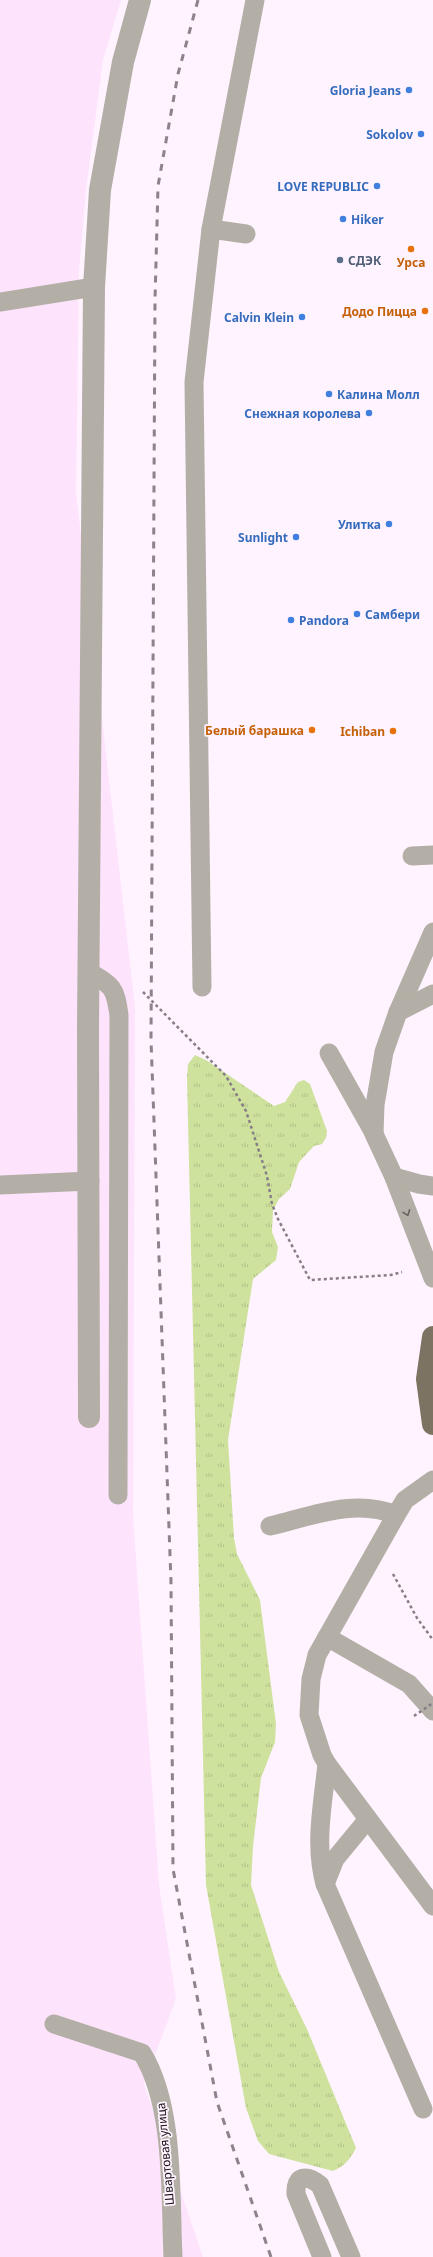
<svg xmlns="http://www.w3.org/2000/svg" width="433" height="2257" font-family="'Noto Sans',sans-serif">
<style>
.built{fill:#fde4fc}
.grass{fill:url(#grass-tufts)}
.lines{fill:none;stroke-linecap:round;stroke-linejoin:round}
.path{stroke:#867d86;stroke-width:2.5;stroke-dasharray:3 3;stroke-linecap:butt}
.lane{stroke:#b4afa6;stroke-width:19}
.street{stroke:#b4afa6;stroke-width:22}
.primary{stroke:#7d7363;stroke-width:22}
.rail{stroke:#8c838c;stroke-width:3;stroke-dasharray:7 7;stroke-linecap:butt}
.path-bridge{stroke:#867d86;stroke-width:2.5;stroke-dasharray:3 3;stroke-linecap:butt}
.oneway{stroke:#66605e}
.shop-dot{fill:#3f7fe0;stroke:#fef3fe;stroke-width:1.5}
.food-dot{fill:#e8710a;stroke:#fef3fe;stroke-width:1.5}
.service-dot{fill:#5c6f8a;stroke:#fef3fe;stroke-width:1.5}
.labels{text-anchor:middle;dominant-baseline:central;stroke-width:3.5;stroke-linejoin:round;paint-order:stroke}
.shop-label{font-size:12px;font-weight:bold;fill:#366cbe;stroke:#fef3fe;text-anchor:end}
.service-label{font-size:12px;font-weight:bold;fill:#4e5e75;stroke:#fef3fe;text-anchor:start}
.food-label{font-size:12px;font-weight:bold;fill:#c56008;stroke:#fef3fe;text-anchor:end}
.street-label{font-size:12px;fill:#171117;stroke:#fef3fe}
</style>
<defs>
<pattern id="grass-tufts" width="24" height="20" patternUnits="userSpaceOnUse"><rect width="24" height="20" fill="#cee29e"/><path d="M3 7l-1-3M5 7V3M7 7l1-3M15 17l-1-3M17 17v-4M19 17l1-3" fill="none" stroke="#b0c187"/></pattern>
</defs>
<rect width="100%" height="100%" fill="#fef3fe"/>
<polygon class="built" points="0,0 121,0 103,60 86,190 79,271 76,492 135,1007 133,1515 159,1885 176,1999 144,2084 203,2257 0,2257"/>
<path class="grass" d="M 195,1055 L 206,1060 L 274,1106 L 285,1102 L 298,1082 L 304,1080 L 310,1084 L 327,1131 L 326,1138 L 322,1144 L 314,1146 L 299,1162 L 290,1189 L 279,1199 L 273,1210 L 272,1232 L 278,1247 L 276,1260 L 253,1279 L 228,1440 L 234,1538 L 237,1554 L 260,1600 L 276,1724 L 275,1742 L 261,1778 L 253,1846 L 251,1885 L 279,1972 L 307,2029 L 356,2148 C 350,2159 345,2166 333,2171 L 269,2154 L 258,2141 L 246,2108 L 206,1885 L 187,1078 L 188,1064 Z"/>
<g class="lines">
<g class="path">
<polyline points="143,992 226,1076 246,1111 267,1176 272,1204 278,1219 310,1280 391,1275 402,1272"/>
<polyline points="393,1574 417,1618 433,1640"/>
</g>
<g class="lane">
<polyline points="211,229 246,234"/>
<polyline points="0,302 94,287"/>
<polyline points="412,856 433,855"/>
<polyline points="433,932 398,1012 384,1052 375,1105 374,1134 394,1177 433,1278"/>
<path d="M 89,972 C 113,986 115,987 119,1015 L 118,1495"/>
<polyline points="202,987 194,382 211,229 255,0"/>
<polyline points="398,1012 433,994"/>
<polyline points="329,1053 374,1133"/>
<polyline points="394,1177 419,1184 433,1186"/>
<polyline points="0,1185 90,1181"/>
<polyline points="433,1480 405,1500 396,1515 317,1655 311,1679 309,1715 322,1755 327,1764 433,1906"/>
<path d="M 270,1526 C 312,1516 355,1498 396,1515"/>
<polyline points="327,1637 409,1684 433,1711"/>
<path d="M 327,1764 C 323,1803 314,1845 325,1884 L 423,2109"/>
<polyline points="325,1884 335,1859 368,1819"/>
<path d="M 54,2024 L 142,2053 C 175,2106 170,2195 173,2257"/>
<path d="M 322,2257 L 296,2194 C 295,2175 307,2174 320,2185 L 351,2257"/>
</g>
<polyline class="street" points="89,1417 88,1029 94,287 100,190 123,62 140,0"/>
<polyline class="primary" points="433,1337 427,1379 433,1424"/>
<polyline class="rail" points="198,0 178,74 158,186 155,300 151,1040 171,1582 173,1869 217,2102 271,2257"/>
<polyline class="path-bridge" points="414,1716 433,1703"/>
</g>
<defs><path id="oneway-chevron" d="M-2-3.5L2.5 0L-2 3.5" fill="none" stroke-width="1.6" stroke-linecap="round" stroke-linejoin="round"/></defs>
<use class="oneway" href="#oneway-chevron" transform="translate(407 1213) rotate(69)"/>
<g class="shop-dot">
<circle cx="409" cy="90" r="4"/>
<circle cx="421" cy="134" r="4"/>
<circle cx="377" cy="186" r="4"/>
<circle cx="343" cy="219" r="4"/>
<circle cx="302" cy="317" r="4"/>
<circle cx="329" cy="394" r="4"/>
<circle cx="369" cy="413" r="4"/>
<circle cx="389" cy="524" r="4"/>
<circle cx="296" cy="537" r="4"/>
<circle cx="357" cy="614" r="4"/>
<circle cx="291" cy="620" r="4"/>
</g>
<g class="food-dot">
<circle cx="411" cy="249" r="4"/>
<circle cx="425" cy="311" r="4"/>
<circle cx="312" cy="730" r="4"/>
<circle cx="393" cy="731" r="4"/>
</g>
<circle class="service-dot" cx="340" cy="260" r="4"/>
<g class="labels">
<g class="shop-label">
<text x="401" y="90">Gloria Jeans</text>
<text x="413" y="134">Sokolov</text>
<text x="369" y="186">LOVE REPUBLIC</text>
<text x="351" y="219" text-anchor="start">Hiker</text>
<text x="294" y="317">Calvin Klein</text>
<text x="337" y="394" text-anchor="start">Калина Молл</text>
<text x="361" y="413">Снежная королева</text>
<text x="381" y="524">Улитка</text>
<text x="288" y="537">Sunlight</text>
<text x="365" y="614" text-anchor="start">Самбери</text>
<text x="299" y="620" text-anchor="start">Pandora</text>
</g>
<g class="service-label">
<text x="348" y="260">СДЭК</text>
</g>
<g class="food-label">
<text x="411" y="262" text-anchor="middle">Урса</text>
<text x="417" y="311">Додо Пицца</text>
<text x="304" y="730">Белый барашка</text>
<text x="385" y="731">Ichiban</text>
</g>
<g class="street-label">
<text transform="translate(165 2154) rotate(-95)">Швартовая улица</text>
</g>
</g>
</svg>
